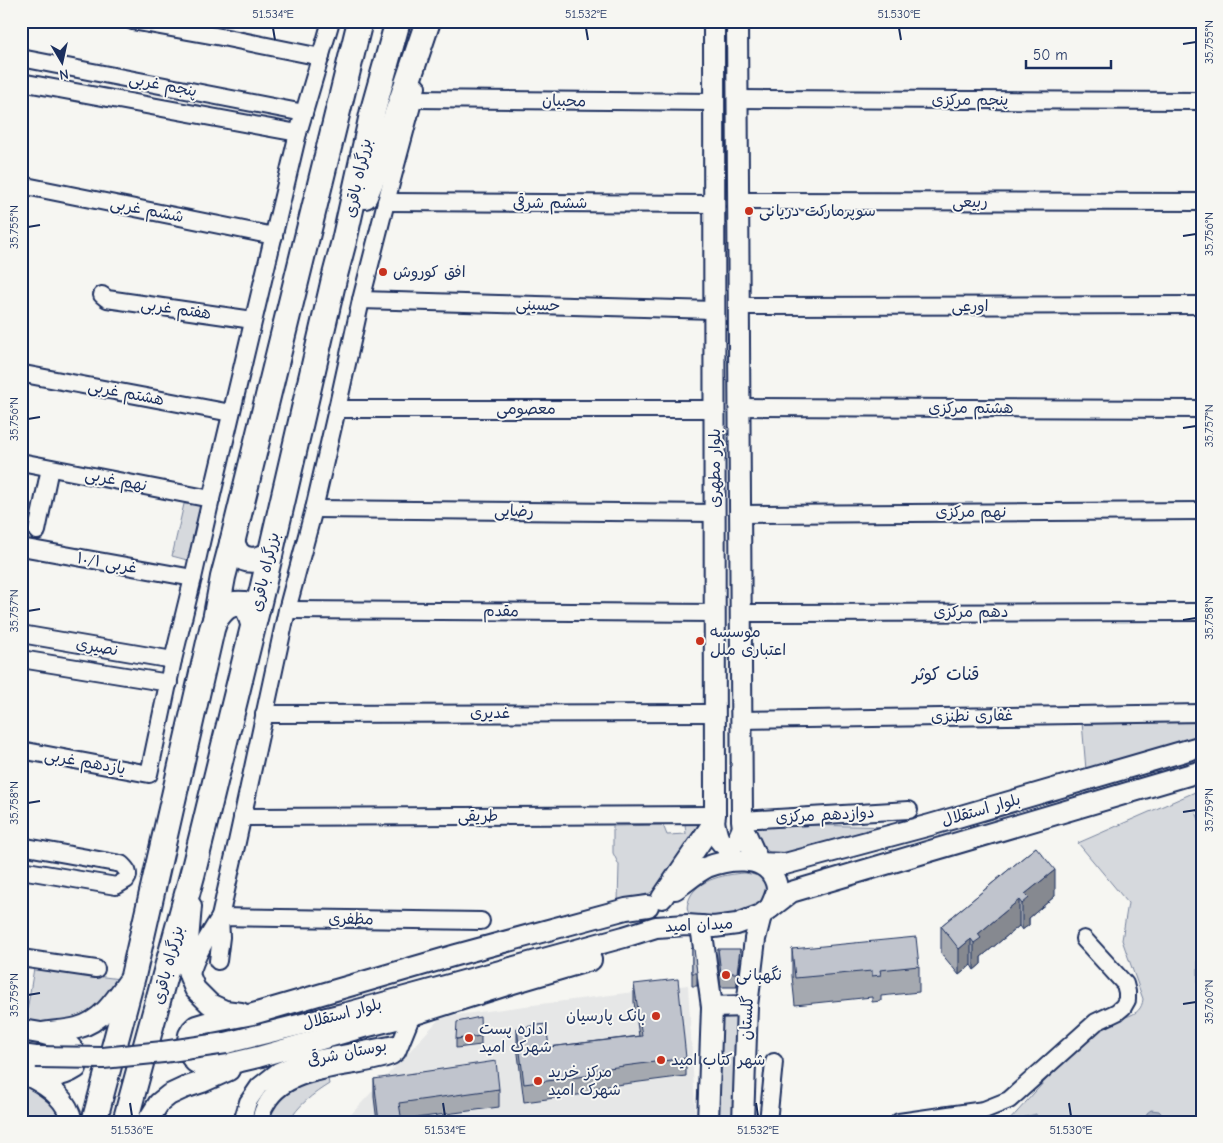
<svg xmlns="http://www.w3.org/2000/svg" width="1223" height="1143" font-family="'Comic Neue','Playpen Sans Arabic',sans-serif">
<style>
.built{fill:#e6e7e7}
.green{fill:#d6d9dd;stroke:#78849e}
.water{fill:#abb2c0;stroke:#717e99}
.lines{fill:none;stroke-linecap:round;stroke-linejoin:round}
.minor-casing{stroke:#1b2f5e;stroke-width:20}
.major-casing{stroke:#1b2f5e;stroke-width:24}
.highway-casing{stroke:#1b2f5e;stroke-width:28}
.minor{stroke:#f6f6f2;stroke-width:16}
.major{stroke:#f6f6f2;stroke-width:20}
.highway{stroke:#f6f6f2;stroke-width:24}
.major-bridge-casing{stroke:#1b2f5e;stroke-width:24;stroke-linecap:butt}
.major-bridge{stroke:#f6f6f2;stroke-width:20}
.wall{fill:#a5a9b0;stroke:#1b2f5e}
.shaded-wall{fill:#868990;stroke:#1b2f5e}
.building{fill:#c0c4cd;stroke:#1b2f5e}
.ticks{fill:none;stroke:#1b2f5e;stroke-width:2}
.poi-dot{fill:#c8321e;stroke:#f6f6f2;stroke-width:2}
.labels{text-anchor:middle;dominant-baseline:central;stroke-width:4;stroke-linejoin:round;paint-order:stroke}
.street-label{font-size:16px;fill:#1b2f5e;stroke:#f6f6f2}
.poi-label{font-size:16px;fill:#1b2f5e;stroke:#f6f6f2;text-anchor:start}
.neighbourhood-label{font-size:18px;fill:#1b2f5e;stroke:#f6f6f2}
.neatline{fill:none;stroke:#1b2f5e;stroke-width:2}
.ticks-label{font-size:12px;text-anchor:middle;fill:#1b2f5e}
</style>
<rect width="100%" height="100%" fill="#f6f6f2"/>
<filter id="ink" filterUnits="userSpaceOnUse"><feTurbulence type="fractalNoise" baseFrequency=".02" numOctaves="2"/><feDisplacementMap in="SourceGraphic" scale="10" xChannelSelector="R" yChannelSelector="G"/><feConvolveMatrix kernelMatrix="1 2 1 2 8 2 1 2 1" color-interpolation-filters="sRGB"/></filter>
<g filter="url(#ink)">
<polygon class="built" points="688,985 696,1122 344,1122 441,1017"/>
<g class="green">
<polygon points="184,504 203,505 191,561 172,556"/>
<polygon points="1202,717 1202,735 1086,770 1082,722"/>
<path d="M 1202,789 L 1202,810 L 1196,812 L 1202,827 L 1202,943 L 1198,944 L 1198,987 L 1202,987 L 1202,1122 L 1037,1122 L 1036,1114 L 1008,1122 C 1039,1088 1070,1050 1108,1024 C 1121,1015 1141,1019 1143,999 L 1122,940 L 1128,903 L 1078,843 Z"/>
<polygon points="685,824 701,824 665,880 650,893 618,902 619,865 613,853 613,826 663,825 667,835 686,834"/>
<polygon points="757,824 900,827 785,860 773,855 757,842 753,827"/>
<path d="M 743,873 C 757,874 776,880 765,898 C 762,901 761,905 757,907 C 750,912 740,916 732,918 C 724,921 702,918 692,917 C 688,913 686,909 688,903 C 693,880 723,875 743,873 Z"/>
<polygon points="34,968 120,979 110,997 76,1023 25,1023"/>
<polygon points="721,1016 738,1016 735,1122 715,1122"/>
<path d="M 327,1074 L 329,1084 C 313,1094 298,1105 289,1122 L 266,1122 L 277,1095 Z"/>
<polygon points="21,1083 42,1087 69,1122 21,1122"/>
</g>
<polygon class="water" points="1151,1110 1159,1111 1165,1118 1165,1122 1145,1122 1147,1113"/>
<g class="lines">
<defs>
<g id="minor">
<polyline points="132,21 227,38 321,57"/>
<polyline points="21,58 304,113"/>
<polyline points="21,82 298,133"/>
<polyline points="414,99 714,102"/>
<polyline points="738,99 1202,101"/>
<polyline points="21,185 274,236"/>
<polyline points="738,201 1202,202"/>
<polyline points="386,202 714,204"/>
<polyline points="102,295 107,299 253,320"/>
<polyline points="361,300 714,310"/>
<polyline points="739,306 1202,305"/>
<polyline points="21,374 24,374 231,413"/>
<polyline points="740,407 1202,409"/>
<polyline points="337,409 715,409"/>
<polyline points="21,462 211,499"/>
<polyline points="314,509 715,513"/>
<polyline points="740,514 1202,511"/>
<polyline points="37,531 50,468"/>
<polyline points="21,547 193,578"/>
<polyline points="287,610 715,613"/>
<polyline points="741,613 1202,612"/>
<polyline points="21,634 173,660"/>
<polyline points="21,659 169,683"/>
<polyline points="264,714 715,713"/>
<polyline points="741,720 1202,713"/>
<polyline points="21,750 149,774 173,660 193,578 211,499 298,133 331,21"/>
<polyline points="242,817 715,815"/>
<polyline points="742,820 909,810"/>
<path d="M 21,846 L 121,864 C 126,869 131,873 126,880 L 116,886 L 21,870"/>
<polyline points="21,958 96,969"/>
<polyline points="218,961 221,937 220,917 237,842 287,610 314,509 337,409 361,300 386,202 417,87"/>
<path d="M 190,977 C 196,955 208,936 220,917 L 481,921"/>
<polyline points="242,1122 248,1102 259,1086 278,1071 299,1062 400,1043"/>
<path d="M 260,1122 C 261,1115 263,1109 267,1103 C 289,1064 354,1071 392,1056 L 397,1052 L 412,1015"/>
<polyline points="768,1122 774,1062"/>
<polyline points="899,1122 984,1110 1009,1100 1096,1022 1117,1012 1123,1007 1127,1000 1127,992 1125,984 1084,939"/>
</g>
<g id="major">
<polyline points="737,21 742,820 743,828 759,863 785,864 930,825 1202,746"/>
<path d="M 714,822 C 717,833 717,846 731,846 L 737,841 L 743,828"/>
<path d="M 675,889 C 686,882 695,873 707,867 C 728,859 763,854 774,878 C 776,882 777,885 777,889 C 776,896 773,902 770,908"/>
<polyline points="662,898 714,822 715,815 714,21"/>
<polyline points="191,906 186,964 190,977 195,989 210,1004 225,1011 241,1013"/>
<polyline points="701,926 712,1007 708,1122"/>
<polyline points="591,960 513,983 412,1015 364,1027 258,1057 228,1064 204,1067 195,1062 189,1054 187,1045 189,1035 192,1030 196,1026 206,1023 253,1014 456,955 626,909 648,906"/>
<polyline points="712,1007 747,1006"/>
<path d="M 21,1030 C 44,1033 81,1038 76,1068 C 58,1080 41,1076 21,1074"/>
<path d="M 42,1033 C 54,1031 66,1031 77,1028 C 101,1022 115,1001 128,982"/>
<polyline points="226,1043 347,1013 624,937 656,927 687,925 714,927 737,924 761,915 791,892 1202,771"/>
<polyline points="21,1055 36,1057"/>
<path d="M 31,1077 C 50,1087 68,1100 72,1122"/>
<polyline points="147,1122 159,1103 169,1095 184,1088 202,1082 229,1070"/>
<polyline points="743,1122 747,1006 755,939 761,915"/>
</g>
<g id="highway">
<polyline points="365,196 388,140 428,21"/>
<path d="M 232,543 C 234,546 236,552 238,554 C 248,564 259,559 270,555"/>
<path d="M 215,620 C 223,609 228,602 244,604 L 249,611 L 253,624"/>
<polyline points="94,1122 133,976 212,629 215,620 223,577 232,543 360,21"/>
<polyline points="125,1122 193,872 262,590 334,279 344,241 373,110 398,21"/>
</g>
</defs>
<use href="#minor" class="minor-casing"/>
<use href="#major" class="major-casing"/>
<use href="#highway" class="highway-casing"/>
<use href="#minor" class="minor"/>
<use href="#major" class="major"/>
<use href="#highway" class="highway"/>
<defs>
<polyline id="major-bridge" points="36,1057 103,1058 163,1052 226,1043"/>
</defs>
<use href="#major-bridge" class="major-bridge-casing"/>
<use href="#major-bridge" class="major-bridge"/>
</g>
<g class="wall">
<polygon points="1036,847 1055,896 1029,918 1029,925 1022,930 1019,926 981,957 981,964 974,970 971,965 959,975 941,953 941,926"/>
<polygon points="692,948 697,973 697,986 692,986"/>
<polygon points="718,949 740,963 737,987 721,987 718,962"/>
<polygon points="792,949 919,966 919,992 881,996 881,1001 872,1002 872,997 795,1005 792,976"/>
<polygon points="634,984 686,1058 686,1076 593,1088 593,1093 524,1102 517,1046 517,1028 549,1047 639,1036 634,1002"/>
<polygon points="481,1036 481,1045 456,1048 456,1039"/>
<polygon points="374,1079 499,1089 499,1107 401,1120 402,1122 377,1122 374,1097"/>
</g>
<g class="shaded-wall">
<polygon points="1055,870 1055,896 1029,918 1029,925 1022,930 1022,904 1025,894"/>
<polygon points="1019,900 1019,926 981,957 981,964 974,970 974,943 978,934"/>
<polygon points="971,939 971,965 959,975 959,949"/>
<polygon points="740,949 740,963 737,987 737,973"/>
</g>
<g class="building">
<polygon points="1036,847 1055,870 1025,894 1029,898 1022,904 1019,900 978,934 981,938 974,943 971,939 959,949 941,926"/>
<polygon points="916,937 919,966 880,970 881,975 872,976 872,971 795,978 792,949"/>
<polygon points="692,948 694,949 697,973 692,973"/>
<polygon points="718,949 740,949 737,973 721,973"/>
<polygon points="678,979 686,1058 593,1070 593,1075 524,1084 517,1028 546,1024 549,1047 642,1036 634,984"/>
<polygon points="480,1017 481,1036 456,1039 457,1022"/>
<polygon points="496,1061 499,1089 399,1103 402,1122 379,1122 374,1079"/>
</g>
</g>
<path class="ticks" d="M 273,28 L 275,40M 586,28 L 588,40M 899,28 L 901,40M 1183,44 L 1196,42M 28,227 L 40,225M 1183,236 L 1196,234M 28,419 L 40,417M 1183,428 L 1196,426M 28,611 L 40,609M 1183,620 L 1196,618M 28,803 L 40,801M 1183,812 L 1196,810M 28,995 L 40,993M 1183,1004 L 1196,1002M 130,1103 L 132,1116M 443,1103 L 445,1116M 756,1103 L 758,1116M 1069,1103 L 1071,1116"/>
<g class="poi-dot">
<circle cx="749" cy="211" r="5"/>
<circle cx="383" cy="272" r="5"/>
<circle cx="700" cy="641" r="5"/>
<circle cx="726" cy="975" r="5"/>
<circle cx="656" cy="1016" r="5"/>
<circle cx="469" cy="1038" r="5"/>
<circle cx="661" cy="1060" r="5"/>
<circle cx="538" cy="1081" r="5"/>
</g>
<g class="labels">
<g class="street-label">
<text transform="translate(163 85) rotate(11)">پنجم غربی</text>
<text x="970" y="100">پنجم مرکزی</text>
<text transform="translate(564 101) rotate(1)">محبیان</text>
<text transform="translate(358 178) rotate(-78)">بزرگراه باقری</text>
<text x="970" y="202">ربیعی</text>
<text x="550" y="203">ششم شرقی</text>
<text transform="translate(147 210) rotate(11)">ششم غربی</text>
<text transform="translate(538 305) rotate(2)">حسینی</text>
<text x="970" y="306">اورعی</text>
<text transform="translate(176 309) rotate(8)">هفتم غربی</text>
<text transform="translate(126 393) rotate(11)">هشتم غربی</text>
<text x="971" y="408">هشتم مرکزی</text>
<text x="526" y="409">معصومی</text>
<text transform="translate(715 468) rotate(-90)">بلوار مطهری</text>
<text transform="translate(116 480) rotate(11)">نهم غربی</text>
<text transform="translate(514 511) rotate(1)">رضایی</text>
<text x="971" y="512">نهم مرکزی</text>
<text transform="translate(107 563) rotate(10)">۱۰/۱ غربی</text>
<text transform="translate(265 572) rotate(-77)">بزرگراه باقری</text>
<text transform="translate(501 611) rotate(1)">مقدم</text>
<text x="971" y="612">دهم مرکزی</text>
<text transform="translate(97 647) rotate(10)">نصیری</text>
<text x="490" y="713">غدیری</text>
<text transform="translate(972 716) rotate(-1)">غفاری نطنزی</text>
<text transform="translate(85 762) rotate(10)">یازدهم غربی</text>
<text transform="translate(981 810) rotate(-16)">بلوار استقلال</text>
<text transform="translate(825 815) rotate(-3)">دوازدهم مرکزی</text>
<text x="478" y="816">طریقی</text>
<text transform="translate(351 919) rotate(1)">مظفری</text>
<text transform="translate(699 925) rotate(-3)">میدان امید</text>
<text transform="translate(168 965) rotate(-75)">بزرگراه باقری</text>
<text transform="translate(342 1014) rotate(-15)">بلوار استقلال</text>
<text transform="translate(747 1018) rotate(-87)">گلستان</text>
<text transform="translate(347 1053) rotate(-11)">بوستان شرقی</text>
</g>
<g class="poi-label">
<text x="759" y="211">سوپرمارکت دریانی</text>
<text x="393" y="272">افق کوروش</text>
<text x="710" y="632">موسسه<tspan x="710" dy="18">اعتباری ملل</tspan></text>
<text x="736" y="975">نگهبانی</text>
<text x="646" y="1016" text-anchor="end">بانک پارسیان</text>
<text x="479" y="1029">اداره پست<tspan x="479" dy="18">شهرک امید</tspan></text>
<text x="671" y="1060">شهر کتاب امید</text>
<text x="548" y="1072">مرکز خرید<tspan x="548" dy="18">شهرک امید</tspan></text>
</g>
<g class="neighbourhood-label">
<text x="946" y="674">قنات کوثر</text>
</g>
</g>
<rect width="1223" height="1143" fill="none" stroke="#f6f6f2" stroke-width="55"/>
<g transform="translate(62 62) rotate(171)" stroke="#f6f6f2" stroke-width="4" paint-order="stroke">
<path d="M0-4L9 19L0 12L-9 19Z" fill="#1b2f5e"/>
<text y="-8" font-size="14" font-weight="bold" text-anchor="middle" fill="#1b2f5e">N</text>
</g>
<path d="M1026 60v8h85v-8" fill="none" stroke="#1b2f5e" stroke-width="2.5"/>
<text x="1033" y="60" font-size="15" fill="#1b2f5e" stroke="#f6f6f2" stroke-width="4" paint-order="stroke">50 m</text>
<rect x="28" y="28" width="1168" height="1088" class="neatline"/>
<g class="ticks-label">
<text x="273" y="18">51.534°E</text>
<text x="586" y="18">51.532°E</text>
<text x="899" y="18">51.530°E</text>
<text transform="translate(1209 42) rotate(-90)" y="4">35.755°N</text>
<text transform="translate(14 227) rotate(-90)" y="4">35.755°N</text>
<text transform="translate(1209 234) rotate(-90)" y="4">35.756°N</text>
<text transform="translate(14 419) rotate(-90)" y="4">35.756°N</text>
<text transform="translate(1209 426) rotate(-90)" y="4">35.757°N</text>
<text transform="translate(14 611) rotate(-90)" y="4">35.757°N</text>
<text transform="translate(1209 618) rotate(-90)" y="4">35.758°N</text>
<text transform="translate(14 803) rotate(-90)" y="4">35.758°N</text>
<text transform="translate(1209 810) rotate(-90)" y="4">35.759°N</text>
<text transform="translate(14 995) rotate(-90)" y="4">35.759°N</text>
<text transform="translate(1209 1002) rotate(-90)" y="4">35.760°N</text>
<text x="132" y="1134">51.536°E</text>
<text x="445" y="1134">51.534°E</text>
<text x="758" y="1134">51.532°E</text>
<text x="1071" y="1134">51.530°E</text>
</g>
</svg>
